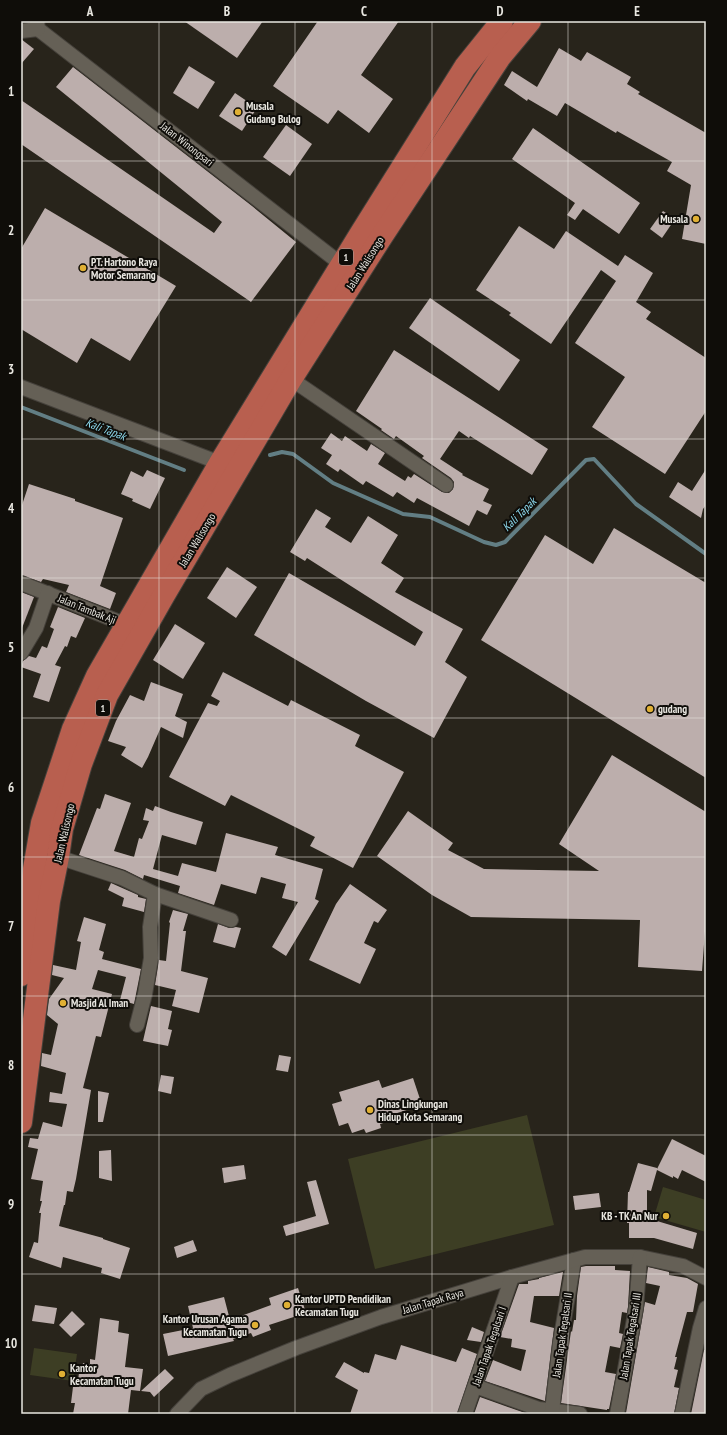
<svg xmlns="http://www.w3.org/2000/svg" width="727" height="1435" font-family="'PT Sans Narrow',sans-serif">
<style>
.garden{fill:#3d3e24}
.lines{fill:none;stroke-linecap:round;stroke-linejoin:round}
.stream{stroke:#627e84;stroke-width:4}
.building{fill:#bcaeac}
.minor-casing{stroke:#45413b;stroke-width:16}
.trunk-casing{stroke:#45413b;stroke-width:24}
.minor{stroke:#656056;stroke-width:14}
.trunk{stroke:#b85f4f;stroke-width:22}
.grid{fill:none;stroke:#e9e7e1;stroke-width:1;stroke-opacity:0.55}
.poi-dot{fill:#e0b034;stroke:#0f0d09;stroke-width:1.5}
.labels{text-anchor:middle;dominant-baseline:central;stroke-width:4;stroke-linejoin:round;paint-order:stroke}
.shield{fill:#0f0d09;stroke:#a8a6a0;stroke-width:1}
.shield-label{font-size:10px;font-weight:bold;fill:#e9e7e1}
.poi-label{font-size:11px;font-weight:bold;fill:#e9e7e1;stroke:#0f0d09;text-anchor:start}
.street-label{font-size:11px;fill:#e9e7e1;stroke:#0f0d09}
.water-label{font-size:12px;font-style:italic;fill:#8cd8ec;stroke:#0f0d09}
.neatline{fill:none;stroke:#e9e7e1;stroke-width:1.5}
.grid-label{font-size:13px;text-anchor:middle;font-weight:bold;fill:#e9e7e1}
</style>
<rect width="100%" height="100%" fill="#28241b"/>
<g class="garden">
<polygon points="527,1115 554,1225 375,1269 348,1159"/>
<polygon points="663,1187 706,1200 706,1232 654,1217"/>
<polygon points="34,1348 77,1354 73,1381 30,1375"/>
</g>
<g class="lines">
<g class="stream">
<polyline points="21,407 184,470"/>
<polyline points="270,455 282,452 293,454 333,483 403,514 430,517 484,542 496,545 505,542 586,460 594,459 636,504 706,554"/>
</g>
</g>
<g class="building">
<polygon points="184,21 263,21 237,58"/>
<polygon points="318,21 399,21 361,75 393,99 369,133 338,110 328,124 273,86"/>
<polygon points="21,39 34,49 21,64"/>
<polygon points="559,48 581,61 587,52 631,77 627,84 640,92 638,94 706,133 706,244 682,239 691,185 667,171 672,162 617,131 616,133 565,103 557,116 528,99 527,101 504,85 512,71 537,87"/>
<polygon points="189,66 215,82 198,109 173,93"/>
<polygon points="73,67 252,206 296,242 251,302 21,144 21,100 214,233 222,222 56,87"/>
<polygon points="235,93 257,108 242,131 219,116"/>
<polygon points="286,125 312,144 290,176 263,157"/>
<polygon points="533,128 640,203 619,234 583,209 575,220 567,215 575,203 512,159"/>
<polygon points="45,208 176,286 130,361 91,338 77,363 21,329 21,249"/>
<polygon points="663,211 675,219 662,238 650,229"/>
<polygon points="519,226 554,249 566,231 618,266 625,255 653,273 636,302 651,312 646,319 706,358 706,411 665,474 592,427 625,377 575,343 616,281 601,270 551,344 509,315 511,313 476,290"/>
<polygon points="430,298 520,360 499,391 409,328"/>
<polygon points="394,350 548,449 532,475 470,436 469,438 459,431 440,459 463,474 462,475 489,489 483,501 492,505 487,515 477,510 469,526 417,498 414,503 397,492 393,497 366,481 363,485 340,469 338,472 326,464 332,455 321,448 331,433 342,441 345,436 367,451 371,444 385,453 378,464 405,481 408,476 411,478 414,474 442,492 449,493 453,489 454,482 451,478 422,458 424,456 396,436 394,439 381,430 382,429 356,411"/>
<polygon points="706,469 706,505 703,509 701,518 669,497 678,482 692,491"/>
<polygon points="147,470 165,478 150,509 132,501 133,499 121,494 131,471 143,477"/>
<polygon points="29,484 75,499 75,501 123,518 100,586 116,593 110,609 66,592 69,585 43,579 41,582 21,575 21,508"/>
<polygon points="316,509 331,518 325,527 351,543 368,516 398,535 381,563 404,578 395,592 463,629 445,662 467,677 434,738 366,701 254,635 289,573 415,646 423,632 307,558 305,561 290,552"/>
<polygon points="614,528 706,583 706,778 481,640 545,535 593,564"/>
<polygon points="227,567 257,587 236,618 207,598"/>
<polygon points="21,592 34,597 22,628 21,627"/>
<polygon points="58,607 85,618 76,638 71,636 67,647 65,646 55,665 61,667 49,702 33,697 41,674 21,667 23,661 29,656 36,658 42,646 47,648 54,629 50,627"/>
<polygon points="175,624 205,643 183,679 153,660"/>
<polygon points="223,672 288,706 291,700 360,735 355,746 404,772 353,868 310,846 315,837 231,795 225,806 169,777 208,703 217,706 220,701 211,696"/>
<polygon points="151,682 183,694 175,716 187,722 183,738 161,727 148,757 142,768 121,755 126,747 108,741 116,721 130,695 144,701"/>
<polygon points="612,755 706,812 706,918 702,971 638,967 640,920 471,917 432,895 377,856 408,811 453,843 448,850 484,869 599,871 559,844"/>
<polygon points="105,794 131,803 114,851 134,857 139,838 142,839 149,821 143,820 146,808 153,811 155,806 171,812 203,822 196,845 162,835 153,869 178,876 182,863 216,872 226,833 278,847 275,855 323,869 315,899 319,901 286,956 272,947 298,902 282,898 286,884 261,877 256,894 221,884 214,905 178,893 180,886 144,875 143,879 125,870 79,855 97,808 100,809"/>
<polygon points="111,883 138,895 138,897 146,899 144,912 122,906 124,898 108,890"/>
<polygon points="350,884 387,910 378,923 374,921 364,943 376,949 360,984 309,960 336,904"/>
<polygon points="173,910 188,914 183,931 186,931 181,971 208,978 199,1013 172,1006 176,990 155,985 159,960 166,961 170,923 169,922"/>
<polygon points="84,917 106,924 99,950 104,952 102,959 141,969 134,1004 120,1000 126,977 98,970 92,989 112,994 101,1037 96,1036 83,1088 91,1090 76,1179 73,1192 67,1191 65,1205 64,1205 59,1226 103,1238 103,1239 130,1248 120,1279 101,1273 102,1268 63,1257 61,1268 29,1257 34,1242 38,1243 41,1213 39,1213 42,1201 40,1201 43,1181 31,1179 38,1149 28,1147 30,1138 38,1139 43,1122 62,1127 67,1104 49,1102 50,1092 62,1094 66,1073 41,1066 42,1053 51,1055 58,1024 47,1015 49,999 64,978 52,975 53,965 76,970 81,942 77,941"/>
<polygon points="218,924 229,928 236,927 241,928 235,948 213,942"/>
<polygon points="151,1006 172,1011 168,1029 172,1030 168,1046 143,1041"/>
<polygon points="279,1055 291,1057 288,1072 276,1070"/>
<polygon points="161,1075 174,1077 171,1094 158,1091"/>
<polygon points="413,1078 422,1105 391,1115 393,1120 380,1124 381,1128 366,1133 364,1129 352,1133 348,1123 339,1126 332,1104 342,1101 339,1092 379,1080 382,1088"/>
<polygon points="98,1091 109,1093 103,1122 98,1122"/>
<polygon points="672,1139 706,1156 706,1182 682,1170 678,1179 673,1176 673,1178 657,1170 651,1191 647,1190 647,1218 697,1233 693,1249 654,1238 629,1238 629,1223 627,1223 628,1192 629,1192 638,1163 657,1168 657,1169"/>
<polygon points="111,1150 112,1181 99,1178 99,1151"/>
<polygon points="244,1165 246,1179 224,1183 222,1168"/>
<polygon points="316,1180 329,1224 286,1236 283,1226 316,1216 307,1182"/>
<polygon points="599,1193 601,1207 575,1210 573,1196"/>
<polygon points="193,1240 197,1251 177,1258 174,1247"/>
<polygon points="586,1266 615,1266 615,1270 630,1271 628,1307 627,1313 622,1312 619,1333 623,1334 620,1348 610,1346 605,1372 616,1374 609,1409 607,1409 607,1410 561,1403 571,1331 572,1332 574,1320 576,1320 577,1296 581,1267"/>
<polygon points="648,1267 669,1272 669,1275 687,1278 698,1284 693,1312 687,1312 675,1357 677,1357 674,1369 678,1370 674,1387 679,1388 674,1414 626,1413 645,1302 655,1305 660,1286 646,1283"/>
<polygon points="563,1272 559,1296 534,1296 530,1322 554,1328 545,1401 485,1381 493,1360 521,1371 526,1350 511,1347 512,1339 500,1337 519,1284 528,1284 528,1281 539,1279 539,1278"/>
<polygon points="298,1288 306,1313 269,1325 271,1330 253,1337 251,1333 233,1339 234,1341 168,1356 163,1334 193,1328 188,1306 224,1297 230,1320 271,1305 269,1298"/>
<polygon points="35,1305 57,1308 54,1324 32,1321"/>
<polygon points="72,1311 85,1324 71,1337 59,1325"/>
<polygon points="100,1318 119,1321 118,1332 129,1334 125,1367 143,1369 140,1391 131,1390 128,1414 73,1414 75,1403 71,1403 73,1387 77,1387 79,1373 81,1373 83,1363 90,1364 90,1359 95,1360"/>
<polygon points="472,1327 484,1332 481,1342 467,1340"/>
<polygon points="401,1345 456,1362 462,1348 477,1354 457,1414 350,1414 358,1390 335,1377 344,1362 364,1373 364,1372 369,1373 375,1354 396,1360"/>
<polygon points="704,1350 706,1350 706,1414 691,1414"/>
<polygon points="165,1369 174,1378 154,1397 150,1392 141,1391"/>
<polygon points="480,1397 528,1414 474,1414"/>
</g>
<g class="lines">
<defs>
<g id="minor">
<polyline points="37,21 38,29 341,264"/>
<polyline points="21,31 38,29"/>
<polyline points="291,379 446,485"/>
<polyline points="21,387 220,463"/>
<polyline points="21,583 127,625"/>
<polyline points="21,653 36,628 48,593"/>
<polyline points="58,857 122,878 155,894 231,920"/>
<polyline points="137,1025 145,994 151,958 150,927 155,894"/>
<polyline points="475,1386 539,1409 580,1414"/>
<polyline points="552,1411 560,1343 574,1260"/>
<polyline points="177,1414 201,1389 230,1375 296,1348 381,1317 512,1277 585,1257 640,1257 683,1266 706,1278"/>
<polyline points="465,1414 512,1277"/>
<polyline points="617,1414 636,1308 640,1257"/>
<polyline points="682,1414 700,1328 706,1308"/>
</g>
<g id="trunk">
<polyline points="21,975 34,869 42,823 73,729 97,676 220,463 361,233 465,67 502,21"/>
<polyline points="21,1122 49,901 58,857 62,829 81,764 107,695 164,595 291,379 382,236 500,57 530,21"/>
</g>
</defs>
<use href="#minor" class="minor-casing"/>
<use href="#trunk" class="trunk-casing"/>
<use href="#minor" class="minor"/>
<use href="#trunk" class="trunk"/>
</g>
<path class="grid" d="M 159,21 L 159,1414M 295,21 L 295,1414M 432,21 L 432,1414M 568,21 L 568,1414M 21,161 L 706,161M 21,300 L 706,300M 21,439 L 706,439M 21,578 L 706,578M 21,718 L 706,718M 21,857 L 706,857M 21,996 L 706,996M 21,1135 L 706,1135M 21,1274 L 706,1274"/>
<g class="poi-dot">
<circle cx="238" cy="112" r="4"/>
<circle cx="696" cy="219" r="4"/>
<circle cx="83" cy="268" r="4"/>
<circle cx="650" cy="709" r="4"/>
<circle cx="63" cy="1003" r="4"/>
<circle cx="370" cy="1110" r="4"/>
<circle cx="666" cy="1216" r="4"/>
<circle cx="287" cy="1305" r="4"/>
<circle cx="255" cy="1325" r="4"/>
<circle cx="62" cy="1374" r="4"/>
</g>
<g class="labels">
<g class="shield">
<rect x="339" y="249" width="14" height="16" rx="3"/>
<rect x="96" y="700" width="14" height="16" rx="3"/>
</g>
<g class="shield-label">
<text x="346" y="257">1</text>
<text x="103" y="708">1</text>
</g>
<g class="poi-label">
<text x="246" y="106">Musala<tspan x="246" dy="13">Gudang Bulog</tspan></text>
<text x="688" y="219" text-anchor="end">Musala</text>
<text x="91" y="262">PT. Hartono Raya<tspan x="91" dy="13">Motor Semarang</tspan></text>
<text x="658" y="709">gudang</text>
<text x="71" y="1003">Masjid Al Iman</text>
<text x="378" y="1104">Dinas Lingkungan<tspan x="378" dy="13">Hidup Kota Semarang</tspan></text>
<text x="658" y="1216" text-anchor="end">KB - TK An Nur</text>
<text x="295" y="1299">Kantor UPTD Pendidikan<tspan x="295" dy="13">Kecamatan Tugu</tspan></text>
<text x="247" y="1319" text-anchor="end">Kantor Urusan Agama<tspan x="247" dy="13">Kecamatan Tugu</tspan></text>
<text x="70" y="1368">Kantor<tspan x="70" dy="13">Kecamatan Tugu</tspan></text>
</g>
<g class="street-label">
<text transform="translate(187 144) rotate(38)">Jalan Winongsari</text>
<text transform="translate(365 263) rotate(-58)">Jalan Walisongo</text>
<text transform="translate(197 540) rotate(-59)">Jalan Walisongo</text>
<text transform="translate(87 609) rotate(22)">Jalan Tambak Aji</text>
<text transform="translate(64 833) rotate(-77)">Jalan Walisongo</text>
<text transform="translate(433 1301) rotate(-17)">Jalan Tapak Raya</text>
<text transform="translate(562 1335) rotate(-82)">Jalan Tapak Tegalsari II</text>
<text transform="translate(630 1336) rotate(-81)">Jalan Tapak Tegalsari III</text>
<text transform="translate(489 1346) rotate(-71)">Jalan Tapak Tegalsari I</text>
</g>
<g class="water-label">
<text transform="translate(106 429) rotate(21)">Kali Tapak</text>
<text transform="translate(519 514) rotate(-45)">Kali Tapak</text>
</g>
</g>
<rect width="727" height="1435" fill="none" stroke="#0f0d09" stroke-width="44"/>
<rect x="22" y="22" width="683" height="1391" class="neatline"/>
<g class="grid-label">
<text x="90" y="16">A</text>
<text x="227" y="16">B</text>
<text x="364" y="16">C</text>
<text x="500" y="16">D</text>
<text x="637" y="16">E</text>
<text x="11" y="96">1</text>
<text x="11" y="235">2</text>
<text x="11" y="374">3</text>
<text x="11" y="513">4</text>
<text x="11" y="652">5</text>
<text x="11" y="792">6</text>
<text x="11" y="931">7</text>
<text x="11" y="1070">8</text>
<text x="11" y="1209">9</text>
<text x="11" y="1348">10</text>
</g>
</svg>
